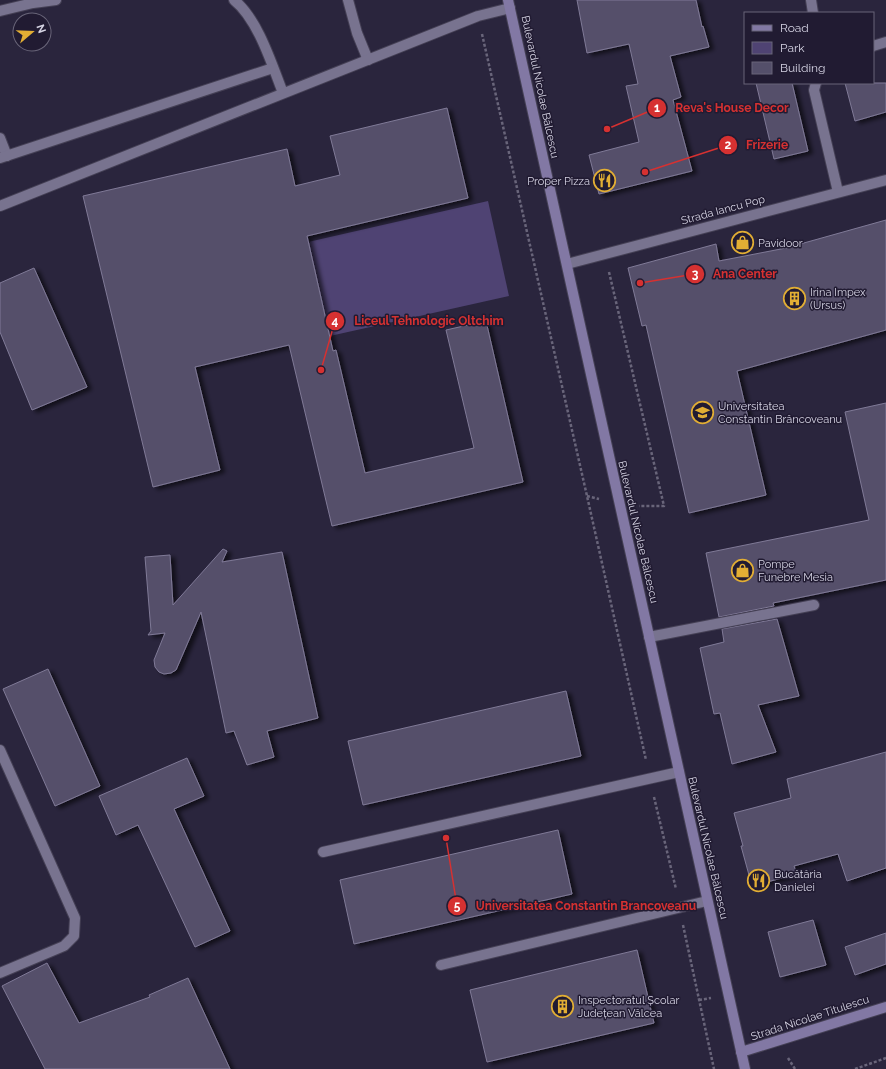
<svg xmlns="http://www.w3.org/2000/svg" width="886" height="1069" font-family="Raleway,sans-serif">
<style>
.green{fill:#4f4373}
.building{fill:#544f6a;stroke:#807a97;filter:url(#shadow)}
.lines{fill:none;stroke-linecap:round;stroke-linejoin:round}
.lane-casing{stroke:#454055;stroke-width:12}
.street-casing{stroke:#454055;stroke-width:12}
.secondary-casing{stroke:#454055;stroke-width:12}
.path{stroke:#69657a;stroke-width:2.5;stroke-dasharray:3 2;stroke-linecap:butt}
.lane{stroke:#78738f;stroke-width:10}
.street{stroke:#78738f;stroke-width:10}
.secondary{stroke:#8278a4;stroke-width:10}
.labels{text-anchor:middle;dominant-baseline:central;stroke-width:3;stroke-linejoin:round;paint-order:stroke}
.street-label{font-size:11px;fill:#d5d3e3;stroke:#211b32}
.poi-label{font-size:11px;fill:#d5d3e3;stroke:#211b32;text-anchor:start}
.leader{fill:none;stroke:#d63131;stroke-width:1.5}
.callout-dot{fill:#d63131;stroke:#211b32;stroke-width:1.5}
.mark-label{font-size:12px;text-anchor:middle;font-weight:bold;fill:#fff}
.callout-label{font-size:12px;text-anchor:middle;font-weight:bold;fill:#d63131;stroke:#211b32;stroke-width:3;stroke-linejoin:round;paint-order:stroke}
</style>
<defs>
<filter id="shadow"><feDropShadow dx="4.5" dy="2.5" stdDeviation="2" flood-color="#0009"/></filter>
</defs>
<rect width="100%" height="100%" fill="#2a253d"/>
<polygon class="green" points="488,201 509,296 330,336 308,242"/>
<g class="building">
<polygon points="577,0 696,0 702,27 703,26 709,47 670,56 681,97 673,100 692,171 599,194 589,155 639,142 626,86 638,84 629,44 587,53"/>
<polygon points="756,83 792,83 808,151 774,159"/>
<polygon points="845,83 886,83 886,112 855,121"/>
<polygon points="447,108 468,198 307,236 333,351 336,350 365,473 474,448 446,330 486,321 523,482 332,526 289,345 195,367 220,470 153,487 83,196 287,149 295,186 340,175 330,136"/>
<polygon points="886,220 886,330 737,371 766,495 689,513 646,325 642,326 628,268 716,244 719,261 786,248"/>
<polygon points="34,268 87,387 32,410 0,332 0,283"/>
<polygon points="886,403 886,580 773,603 774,606 719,617 706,553 869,520 845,412"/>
<polygon points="223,549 227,551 222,562 282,552 318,718 267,731 274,757 247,765 234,731 226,733 201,612 176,670 171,673 164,674 159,672 155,667 154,660 165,633 148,635 151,631 145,557 170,555 173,605"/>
<polygon points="777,619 799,696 758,705 776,752 732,764 720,713 714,714 700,648 724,642 722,629"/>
<polygon points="48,669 100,786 55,806 3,689"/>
<polygon points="566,691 581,756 363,805 348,741"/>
<polygon points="886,752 886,868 847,881 838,854 794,866 797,874 752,886 741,846 743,846 734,813 791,798 787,779"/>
<polygon points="187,758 204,796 174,809 230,931 195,947 138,825 116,835 99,796"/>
<polygon points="558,830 572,894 354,944 340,880"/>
<polygon points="813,920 826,965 780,977 768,932"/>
<polygon points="886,933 886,964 855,975 845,947"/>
<polygon points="637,950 654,1023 487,1062 470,990"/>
<polygon points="47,963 79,1023 150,997 149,995 188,978 230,1069 45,1069 2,986"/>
</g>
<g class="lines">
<defs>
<g id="lane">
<path d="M 234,0 C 258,19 272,65 283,93"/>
<polyline points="348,0 357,33 368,60"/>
<polyline points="811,0 813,13"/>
<polyline points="0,11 33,3 56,0"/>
<polyline points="873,46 886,42"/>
<polyline points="816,83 814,90 838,192"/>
<polyline points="0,138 7,156"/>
<polyline points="0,158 273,68"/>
<polyline points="0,206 478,16 510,8"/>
<polyline points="649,637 814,605"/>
<polyline points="0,750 75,918 74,936 64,946 0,973"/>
<polyline points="323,852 679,772"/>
<polyline points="441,965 707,901"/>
</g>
<polyline id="street" points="567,264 886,180"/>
<g id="secondary">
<polyline points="508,0 745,1069"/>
<polyline points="741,1052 886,1007"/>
</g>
</defs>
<use href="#lane" class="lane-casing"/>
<use href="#street" class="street-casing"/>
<use href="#secondary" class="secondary-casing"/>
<g class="path">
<polyline points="482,34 587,496 646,760"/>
<polyline points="609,272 664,506 639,506"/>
<polyline points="587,496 599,499"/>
<polyline points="654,797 676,889"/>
<polyline points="683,925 714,1069"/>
<polyline points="699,1000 711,998"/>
<polyline points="788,1058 795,1069"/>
<polyline points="855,1069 886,1058"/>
</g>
<use href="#lane" class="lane"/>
<use href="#street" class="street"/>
<use href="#secondary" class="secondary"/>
</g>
<defs>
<symbol id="restaurant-ring" viewBox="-11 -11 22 22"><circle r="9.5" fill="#211b32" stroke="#e2ae34" stroke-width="1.5"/><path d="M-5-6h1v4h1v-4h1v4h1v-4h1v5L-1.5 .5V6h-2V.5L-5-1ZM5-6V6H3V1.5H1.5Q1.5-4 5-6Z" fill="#e2ae34"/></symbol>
<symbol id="shop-ring" viewBox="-11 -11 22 22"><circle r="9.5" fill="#211b32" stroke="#e2ae34" stroke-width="1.5"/><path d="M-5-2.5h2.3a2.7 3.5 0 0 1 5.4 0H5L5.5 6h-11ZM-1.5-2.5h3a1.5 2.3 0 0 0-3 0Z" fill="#e2ae34"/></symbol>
<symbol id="building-ring" viewBox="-11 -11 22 22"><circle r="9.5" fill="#211b32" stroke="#e2ae34" stroke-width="1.5"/><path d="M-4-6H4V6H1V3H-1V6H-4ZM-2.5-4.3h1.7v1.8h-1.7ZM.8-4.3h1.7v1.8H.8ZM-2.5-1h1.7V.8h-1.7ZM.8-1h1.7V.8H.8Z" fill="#e2ae34"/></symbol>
<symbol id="school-ring" viewBox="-11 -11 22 22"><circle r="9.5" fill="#211b32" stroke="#e2ae34" stroke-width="1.5"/><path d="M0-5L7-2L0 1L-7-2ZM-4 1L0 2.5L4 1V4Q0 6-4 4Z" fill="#e2ae34"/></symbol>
</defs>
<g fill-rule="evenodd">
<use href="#restaurant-ring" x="592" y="168" width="25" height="25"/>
<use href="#shop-ring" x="730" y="230" width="25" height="25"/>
<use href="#building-ring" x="782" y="286" width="25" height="25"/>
<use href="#school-ring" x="690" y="400" width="25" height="25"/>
<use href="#shop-ring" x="730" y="558" width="25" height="25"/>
<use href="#restaurant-ring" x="746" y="868" width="25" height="25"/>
<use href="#building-ring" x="550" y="994" width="25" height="25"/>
</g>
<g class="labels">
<g class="street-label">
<text transform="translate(540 87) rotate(78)">Bulevardul Nicolae Bălcescu</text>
<text transform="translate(723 210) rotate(-15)">Strada Iancu Pop</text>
<text transform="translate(638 532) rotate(77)">Bulevardul Nicolae Bălcescu</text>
<text transform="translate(708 848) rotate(77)">Bulevardul Nicolae Bălcescu</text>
<text transform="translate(810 1018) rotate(-18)">Strada Nicolae Titulescu</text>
</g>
<g class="poi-label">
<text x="590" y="181" text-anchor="end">Proper Pizza</text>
<text x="758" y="243">Pavidoor</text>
<text x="810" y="292">Irina Impex<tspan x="810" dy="13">(Ursus)</tspan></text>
<text x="718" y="406">Universitatea<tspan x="718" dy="13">Constantin Brâncoveanu</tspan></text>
<text x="758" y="564">Pompe<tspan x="758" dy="13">Funebre Mesia</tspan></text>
<text x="774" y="874">Bucătăria<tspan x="774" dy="13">Danielei</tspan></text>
<text x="578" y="1000">Inspectoratul Școlar<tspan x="578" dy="13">Județean Vâlcea</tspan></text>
</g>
</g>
<path class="leader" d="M607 129L657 108M645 172L728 145M640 283L695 274M321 370L335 321M446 838L457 906"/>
<g class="callout-dot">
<circle cx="607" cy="129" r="4"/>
<circle cx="645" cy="172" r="4"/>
<circle cx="640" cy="283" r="4"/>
<circle cx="321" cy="370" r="4"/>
<circle cx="446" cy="838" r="4"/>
<circle cx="657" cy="108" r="10"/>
<circle cx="728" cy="145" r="10"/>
<circle cx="695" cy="274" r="10"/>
<circle cx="335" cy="321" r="10"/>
<circle cx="457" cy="906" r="10"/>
</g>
<g class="mark-label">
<text x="657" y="112">1</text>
<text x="728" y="149">2</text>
<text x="695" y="278">3</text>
<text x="335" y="325">4</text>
<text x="457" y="910">5</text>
</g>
<g class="callout-label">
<text x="732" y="112">Reva's House Decor</text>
<text x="767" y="149">Frizerie</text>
<text x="745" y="278">Ana Center</text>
<text x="429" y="325">Liceul Tehnologic Oltchim</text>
<text x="586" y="910">Universitatea Constantin Brancoveanu</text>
</g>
<rect x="744" y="12" width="130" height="72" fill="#211b32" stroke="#696579"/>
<rect x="752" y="25" width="20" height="6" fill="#8278a4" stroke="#696579"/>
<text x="780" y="32" font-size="12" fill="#d5d3e3">Road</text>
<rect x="752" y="42" width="20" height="12" fill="#4f4373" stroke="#696579"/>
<text x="780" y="52" font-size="12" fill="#d5d3e3">Park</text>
<rect x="752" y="62" width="20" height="12" fill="#544f6a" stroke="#696579"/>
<text x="780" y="72" font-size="12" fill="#d5d3e3">Building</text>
<g transform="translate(32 32) rotate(71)"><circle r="19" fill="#211b32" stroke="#696579"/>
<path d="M0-3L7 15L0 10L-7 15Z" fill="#e2ae34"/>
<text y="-6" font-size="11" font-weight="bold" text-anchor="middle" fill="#d5d3e3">N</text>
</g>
</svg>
